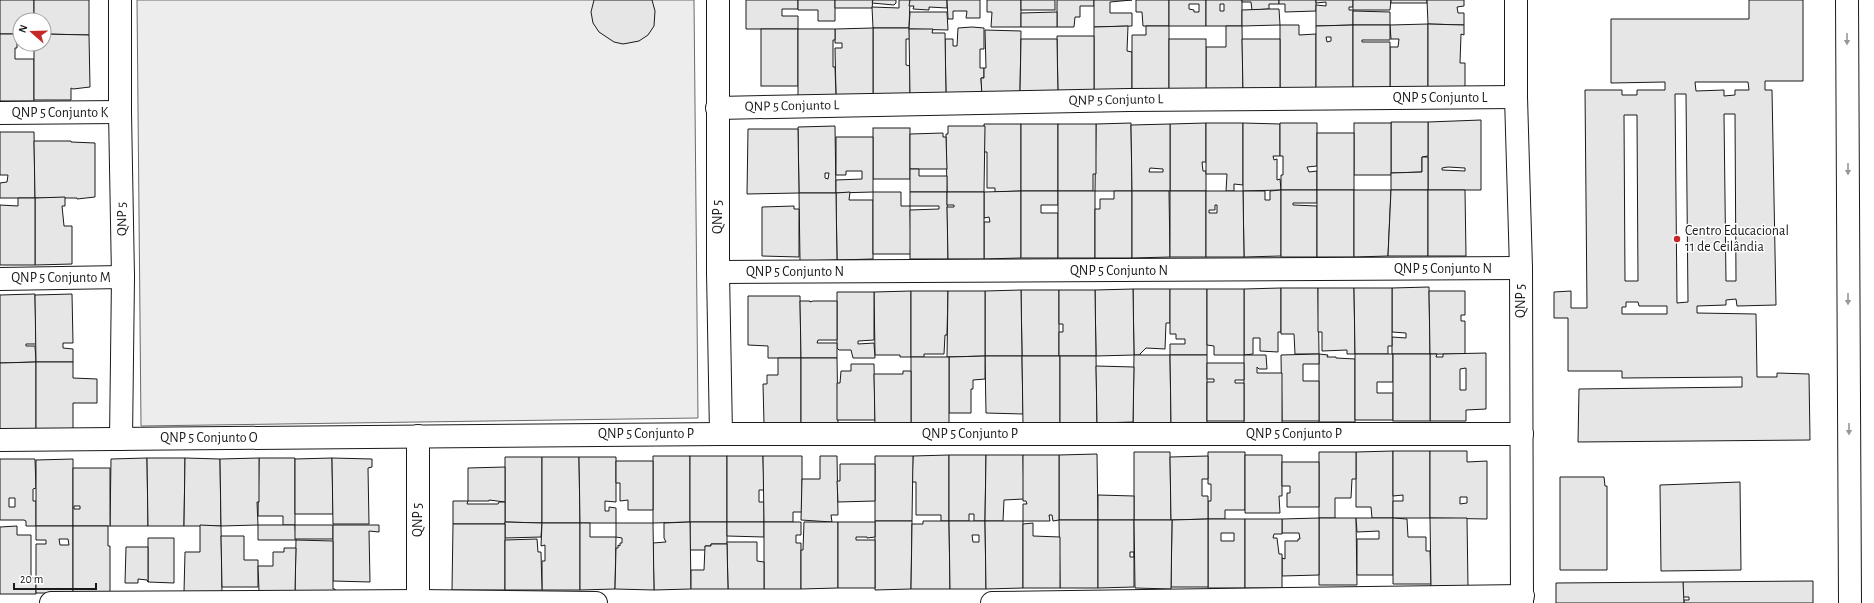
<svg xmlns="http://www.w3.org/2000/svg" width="1874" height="603" font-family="'Alegreya Sans',sans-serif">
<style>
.green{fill:#ededed;stroke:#6a6a6a}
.building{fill:#e6e6e6;stroke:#1a1a1a;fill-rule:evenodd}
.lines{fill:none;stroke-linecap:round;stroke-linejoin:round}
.minor-casing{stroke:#1a1a1a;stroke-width:24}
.secondary-casing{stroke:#1a1a1a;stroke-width:24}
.minor{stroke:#fff;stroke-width:22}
.secondary{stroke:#fff;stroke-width:22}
.oneway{fill:#989898}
.poi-dot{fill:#c62828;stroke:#fff;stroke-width:1.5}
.labels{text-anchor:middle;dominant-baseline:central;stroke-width:3;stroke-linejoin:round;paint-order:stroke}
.street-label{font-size:14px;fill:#1a1a1a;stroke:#fff}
.poi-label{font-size:14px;fill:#1a1a1a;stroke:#fff;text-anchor:start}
</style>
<rect width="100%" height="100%" fill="#fff"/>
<polygon class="green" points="137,0 694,0 698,418 141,426"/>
<g class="building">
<polygon points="0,0 34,0 34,20 20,20 20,34 0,34"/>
<polygon points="34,0 89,0 89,35 44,34 44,20 34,20"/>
<polygon points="594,0 652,0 655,11 654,26 648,35 639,41 623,44 614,42 599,32 593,23 591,12"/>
<polygon points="746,0 798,0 798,9 782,9 782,16 798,16 798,29 746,29"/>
<polygon points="798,0 835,0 835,21 818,21 818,10 798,10"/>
<polygon points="835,0 873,0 872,8 835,8"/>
<polygon points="873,0 896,0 896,3 894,5 872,3"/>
<polygon points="899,0 910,0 909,28 873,28 872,7 899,8"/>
<polygon points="910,0 947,0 947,8 929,7 929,10 913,9 914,6 909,6"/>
<polygon points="947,0 980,0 980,18 966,18 967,11 953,11 953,19 948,19"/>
<polygon points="987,0 1021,0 1021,27 991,27 992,12 987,12"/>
<rect x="1021" y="0" width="34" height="10"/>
<polygon points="1057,0 1094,0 1094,6 1080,6 1080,17 1075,17 1074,27 1057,27"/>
<polygon points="1094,0 1132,0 1110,2 1110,13 1132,13 1132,26 1094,27"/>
<polygon points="1136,0 1169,0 1169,26 1143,26 1142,12 1136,12"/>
<path d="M 1169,0 L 1206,0 L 1206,26 L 1169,26 ZM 1189,4 L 1199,4 L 1199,12 L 1194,12 L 1194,10 L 1189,9 Z"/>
<path d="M 1206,0 L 1242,0 L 1242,26 L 1206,26 ZM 1220,4 L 1224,4 L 1224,11 L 1220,11 Z"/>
<polygon points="1242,0 1279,0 1279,4 1269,4 1269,9 1252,10 1251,2 1242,2"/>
<polygon points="1279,0 1316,0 1316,11 1285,12 1285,4 1279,4"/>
<polygon points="1316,0 1353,0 1353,7 1349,7 1349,10 1353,10 1353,25 1316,26 1316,5 1326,6 1326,2 1316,3"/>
<polygon points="1353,0 1391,0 1390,10 1353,10"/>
<rect x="1391" y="0" width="36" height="3"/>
<polygon points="1427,0 1464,0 1464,6 1457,7 1458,13 1464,13 1464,25 1428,24"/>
<path d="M 1749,0 L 1803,0 L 1803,81 L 1765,81 L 1765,90 L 1772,90 L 1776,305 L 1737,306 L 1736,299 L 1726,300 L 1726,305 L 1697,306 L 1697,313 L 1756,314 L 1757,377 L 1777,377 L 1777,373 L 1809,374 L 1810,440 L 1578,442 L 1579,389 L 1742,387 L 1742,377 L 1622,378 L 1622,371 L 1568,371 L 1568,318 L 1554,318 L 1554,292 L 1571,291 L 1571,308 L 1587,308 L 1585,90 L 1622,90 L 1622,95 L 1637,95 L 1637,90 L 1665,90 L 1665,82 L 1611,83 L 1611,19 L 1749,19 ZM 1695,82 L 1748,82 L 1749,90 L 1735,90 L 1735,95 L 1724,96 L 1724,90 L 1696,91 ZM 1675,94 L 1686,94 L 1688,302 L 1677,303 ZM 1724,114 L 1735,114 L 1736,281 L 1726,281 ZM 1624,115 L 1637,115 L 1638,281 L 1625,281 ZM 1626,302 L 1638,302 L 1639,306 L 1667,306 L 1667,314 L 1622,314 L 1622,307 L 1626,307 Z"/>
<polygon points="1269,9 1279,9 1280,25 1242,26 1242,10"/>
<polygon points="1353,11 1390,12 1390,25 1353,25"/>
<polygon points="910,12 947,12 948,30 909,29"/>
<polygon points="1057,12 1057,27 1021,27 1021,13"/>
<polygon points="1428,24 1428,90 1390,93 1390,47 1398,47 1399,39 1391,39 1390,25"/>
<polygon points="1428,24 1464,25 1464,35 1461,34 1460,63 1465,63 1465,92 1428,90"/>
<polygon points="1280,25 1299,25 1299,35 1316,34 1316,91 1280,91"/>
<path d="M 1353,25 L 1353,91 L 1316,91 L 1316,26 ZM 1326,37 L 1331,37 L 1331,41 L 1327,42 Z"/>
<polygon points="1353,25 1390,25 1390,40 1362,40 1362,42 1390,42 1390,90 1353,91"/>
<polygon points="1128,26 1127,51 1132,52 1132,91 1094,95 1094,27"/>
<polygon points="1146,26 1169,26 1169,92 1132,91 1132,35 1146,35"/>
<polygon points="1226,26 1242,26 1243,94 1206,94 1206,47 1226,47"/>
<polygon points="972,27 984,28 984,49 980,49 980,68 984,68 984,78 981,78 982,95 946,95 945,39 953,39 953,46 957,46 958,28"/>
<polygon points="873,28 909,28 910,39 906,39 906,65 910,66 910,95 873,95"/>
<polygon points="873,28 873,95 836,96 835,48 842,48 842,43 835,43 835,29"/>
<rect x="761" y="29" width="37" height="57"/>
<polygon points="798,29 835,29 835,40 833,40 833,67 835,67 836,96 798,96"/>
<polygon points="909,29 933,29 932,33 945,33 946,95 910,95"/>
<polygon points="985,30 1021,31 1020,92 982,97 981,78 984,78 984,68 986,68"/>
<polygon points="0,34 20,34 20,43 17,42 17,48 15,48 15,59 34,59 34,101 0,101"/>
<polygon points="44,34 89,35 90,87 73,89 71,88 71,100 34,100 34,44 44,44"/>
<polygon points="1057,36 1094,36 1094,95 1058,96"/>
<polygon points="1021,39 1057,39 1058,96 1020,92"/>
<rect x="1169" y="39" width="37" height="53"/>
<polygon points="1242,39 1280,39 1280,91 1243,92"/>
<path d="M 1481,120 L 1481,190 L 1428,190 L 1428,122 ZM 1448,167 L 1465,168 L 1465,171 L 1442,170 L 1442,168 Z"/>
<polygon points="1391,122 1428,122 1428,156 1422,157 1422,172 1391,173"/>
<polygon points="1131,123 1132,191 1095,191 1096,124"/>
<polygon points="1206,123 1206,162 1202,162 1203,171 1206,171 1206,191 1170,191 1170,124"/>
<polygon points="1206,123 1243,123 1243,185 1234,184 1234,191 1226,191 1227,174 1206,174"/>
<polygon points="1243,123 1280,124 1280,156 1273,156 1274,160 1277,159 1277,180 1280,179 1281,190 1243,191"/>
<polygon points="1280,123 1317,123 1317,166 1307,167 1309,172 1317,171 1317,190 1281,190 1281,175 1283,175 1283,156 1280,156"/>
<rect x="1354" y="123" width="37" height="52"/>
<polygon points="984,124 1021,124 1021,191 995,192 995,188 987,188 987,152 984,152"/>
<rect x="1021" y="124" width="37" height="67"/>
<polygon points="1058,124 1096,124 1096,174 1093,174 1093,191 1058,191"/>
<path d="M 1170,124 L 1170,191 L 1132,191 L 1131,125 ZM 1150,168 L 1163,169 L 1163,172 L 1149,172 Z"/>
<path d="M 835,126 L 836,193 L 799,193 L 798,127 ZM 825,173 L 829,173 L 828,179 L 825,178 Z"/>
<polygon points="948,126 985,126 984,192 947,192 946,134 948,134"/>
<rect x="873" y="128" width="37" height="51"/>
<polygon points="748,129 798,129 799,193 747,194"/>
<polygon points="0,132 34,132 35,198 0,198 0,183 7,182 8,175 0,175"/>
<polygon points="943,133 943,137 946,137 947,169 910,169 910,134"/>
<rect x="1317" y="133" width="37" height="57"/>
<polygon points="836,137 873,137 873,192 836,193 836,180 862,179 862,171 846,171 846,175 836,175"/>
<polygon points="34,141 71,141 71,142 95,143 95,197 77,199 77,198 35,198"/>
<polygon points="1422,157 1428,157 1428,190 1391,190 1391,173 1422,172"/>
<polygon points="910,169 919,169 919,176 947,176 947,192 910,192"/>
<polygon points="1281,190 1281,256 1244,257 1243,191 1265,191 1265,200 1270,200 1270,191"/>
<polygon points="1281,190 1317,190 1317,203 1293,203 1293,205 1317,206 1317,257 1281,257"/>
<rect x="1317" y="190" width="37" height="67"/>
<polygon points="1354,190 1391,190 1388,256 1354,257"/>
<polygon points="1391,190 1428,190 1428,256 1388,256"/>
<polygon points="1428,190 1465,190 1466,256 1428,256"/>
<polygon points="1021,191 1021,258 984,259 984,222 990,222 989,217 984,218 984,192"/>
<polygon points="1021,191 1058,191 1058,205 1041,205 1041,213 1058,213 1058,258 1021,258"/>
<rect x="1058" y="191" width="37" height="67"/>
<polygon points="1114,191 1132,191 1132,258 1095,258 1095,209 1100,209 1100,199 1114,199"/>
<polygon points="1132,191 1169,191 1170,257 1132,258"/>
<rect x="1170" y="191" width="36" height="66"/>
<path d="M 1206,191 L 1243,191 L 1244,257 L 1206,257 ZM 1215,205 L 1217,205 L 1217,213 L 1209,213 L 1209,210 L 1215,210 Z"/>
<polygon points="850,192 849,200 873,200 873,259 837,260 836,193"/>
<polygon points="873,192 901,192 901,206 910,206 911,254 873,254"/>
<polygon points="910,192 947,192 948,259 910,259 910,210 939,209 939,206 910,206"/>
<polygon points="947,192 984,192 984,259 948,259 947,207 954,207 954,205 947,205"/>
<polygon points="799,193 836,193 837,260 800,261"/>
<polygon points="65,197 65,206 62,206 64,226 72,226 72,264 35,265 35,198"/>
<polygon points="18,198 35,198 35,265 0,265 0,205 18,206"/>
<polygon points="794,206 794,209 799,209 799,257 762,256 762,207"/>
<polygon points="1429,287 1430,354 1392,354 1392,337 1406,338 1406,333 1392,332 1392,288"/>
<polygon points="1281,288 1281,332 1278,332 1278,352 1260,351 1260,338 1253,338 1253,354 1244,355 1244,289"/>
<polygon points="1281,288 1318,288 1319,354 1295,354 1294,334 1281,334"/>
<polygon points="1318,288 1354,288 1355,354 1347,354 1347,350 1322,351 1322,332 1318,332"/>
<polygon points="1354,288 1392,288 1392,346 1388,346 1388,354 1355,354"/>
<polygon points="1133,289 1170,289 1170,323 1166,323 1165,349 1146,348 1140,354 1140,355 1134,355"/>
<polygon points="1133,289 1134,355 1096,356 1095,290"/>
<polygon points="1170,289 1207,289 1207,355 1170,355 1170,344 1185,344 1185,339 1176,339 1176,334 1170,334"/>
<polygon points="1207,289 1244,289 1244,355 1214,355 1214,346 1207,345"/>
<polygon points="1021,290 1059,290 1059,356 1022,356"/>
<polygon points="1021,290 1022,356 985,356 985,291"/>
<polygon points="1059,290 1095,290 1096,356 1059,356 1059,332 1063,332 1063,324 1059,324"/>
<polygon points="911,291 911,357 900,357 900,355 875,355 874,292"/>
<polygon points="911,291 948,291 947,335 945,335 944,354 924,354 924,357 911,357"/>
<polygon points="948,291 985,291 985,356 947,357"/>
<polygon points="1429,291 1465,291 1465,315 1461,315 1461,321 1465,321 1465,354 1430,354"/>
<polygon points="837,292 874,292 874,340 858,341 858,344 874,343 875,358 853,358 851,350 839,350 837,348"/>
<polygon points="35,294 36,344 26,344 26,346 35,346 36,362 0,363 0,295"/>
<polygon points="72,294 73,343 63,343 63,348 73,349 73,362 36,362 35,295"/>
<polygon points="748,296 800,296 801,358 768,358 768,346 748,345"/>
<polygon points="800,301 810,301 810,302 813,301 837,301 837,340 818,340 817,343 837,343 837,358 801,358"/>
<path d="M 1486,353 L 1486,409 L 1466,410 L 1466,421 L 1430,421 L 1430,354 L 1437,354 L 1436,357 L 1443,357 L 1443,354 ZM 1466,368 L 1466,390 L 1460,390 L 1460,369 Z"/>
<polygon points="1319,354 1328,355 1327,357 1336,357 1336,358 1355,359 1355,422 1319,422"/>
<polygon points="1319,354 1319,364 1303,364 1303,381 1319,381 1319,421 1282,421 1281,355"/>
<polygon points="1355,354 1393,354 1393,382 1377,382 1377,393 1393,393 1393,420 1355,420"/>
<rect x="1393" y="354" width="37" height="67"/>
<polygon points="1134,355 1170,355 1171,423 1133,424"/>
<polygon points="1170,355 1207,355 1207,423 1171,423"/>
<polygon points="1244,355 1266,355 1267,369 1259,369 1257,367 1257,373 1282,373 1282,423 1244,423"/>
<polygon points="985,356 1022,356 1023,414 986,413"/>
<polygon points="985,356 985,379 973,380 973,389 971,389 971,413 949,413 949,357"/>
<polygon points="1022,356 1060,356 1060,425 1023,425"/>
<polygon points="1060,356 1096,356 1097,424 1060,425"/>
<polygon points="911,357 949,357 949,423 911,424"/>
<polygon points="778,358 801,358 801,423 764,424 763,384 767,384 767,375 778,375"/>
<polygon points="801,358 837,358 838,424 801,423"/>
<polygon points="36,362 36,429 0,429 0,363"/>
<polygon points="36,362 73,362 73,378 97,379 97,403 73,403 73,429 36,429"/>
<polygon points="1207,363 1244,363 1244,380 1235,380 1235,383 1244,383 1244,421 1207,421 1207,382 1214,382 1214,379 1207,379"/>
<polygon points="851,364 874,364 875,420 837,420 837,383 840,383 841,371 851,371"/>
<polygon points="1096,366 1134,367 1133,422 1097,423"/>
<polygon points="903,371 911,371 911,424 875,425 874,374 903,374"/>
<polygon points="1393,451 1393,518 1372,518 1371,507 1356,507 1356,452"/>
<polygon points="1393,451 1430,451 1430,518 1393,518 1393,501 1403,501 1403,495 1393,496"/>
<path d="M 1430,451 L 1467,451 L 1467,462 L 1487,461 L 1487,519 L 1430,518 ZM 1460,497 L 1467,497 L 1467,503 L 1460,504 Z"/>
<polygon points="1134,452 1170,452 1171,520 1134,520"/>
<polygon points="1208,452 1245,452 1245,510 1225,510 1225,519 1208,519 1208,501 1211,501 1211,484 1208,484"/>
<polygon points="1319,452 1356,452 1356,479 1352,479 1351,498 1335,498 1335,518 1319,518"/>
<polygon points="1097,454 1098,520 1059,520 1059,455"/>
<polygon points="949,455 949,521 941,521 941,515 916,515 916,482 912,482 913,456"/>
<polygon points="949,455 986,455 985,521 974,521 974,514 969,514 969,521 949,521"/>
<polygon points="986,455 1023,455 1024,499 1004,500 1003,521 985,521"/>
<polygon points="1023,455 1059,455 1059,520 1053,521 1052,515 1049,515 1050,521 1023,521 1023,504 1027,504 1026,501 1023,501"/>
<polygon points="1245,455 1282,455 1282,496 1279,496 1280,513 1245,513"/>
<polygon points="653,456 690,456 690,522 653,523"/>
<rect x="690" y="456" width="37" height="66"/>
<polygon points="727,456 763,456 764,490 759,490 759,502 764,502 764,522 727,522"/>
<polygon points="763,456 802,456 802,512 793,512 793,522 764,522"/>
<polygon points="820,456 837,456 838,515 831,515 832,522 801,520 802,479 820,479"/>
<polygon points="875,456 913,456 912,521 875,521"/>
<polygon points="1208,456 1208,479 1202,479 1202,496 1208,496 1208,519 1171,520 1170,457"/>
<polygon points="505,457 542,457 542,523 505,522"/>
<polygon points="542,457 579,457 580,523 542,523"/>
<polygon points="579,457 616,457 616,502 605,501 605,511 609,511 609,507 616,508 616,523 580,523"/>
<polygon points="147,458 148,526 110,526 111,459"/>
<polygon points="147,458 185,458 184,526 148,526"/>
<polygon points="185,458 220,459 221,526 184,526"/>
<polygon points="259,458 295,458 295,525 283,525 283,516 258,516"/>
<polygon points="259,458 259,502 257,502 258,525 221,526 220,459"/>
<polygon points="332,458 333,514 295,514 295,459"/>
<polygon points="332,458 372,459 372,467 368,468 369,524 333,524"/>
<path d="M 0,459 L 35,459 L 36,488 L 33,489 L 33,501 L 36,501 L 36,526 L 26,526 L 26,521 L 24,520 L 0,520 ZM 9,498 L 15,498 L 15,507 L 9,507 Z"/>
<polygon points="73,459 73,526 36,526 36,460"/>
<polygon points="616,461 653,461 653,510 628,510 628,500 620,501 620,483 616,483"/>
<polygon points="1282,462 1319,462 1319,507 1287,507 1287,493 1290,493 1290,486 1282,486"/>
<polygon points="840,464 875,464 875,501 838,502 837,481 840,481"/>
<polygon points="505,467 505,502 489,500 489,501 468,501 468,468"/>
<path d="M 73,468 L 110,468 L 110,526 L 73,526 ZM 74,506 L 80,506 L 80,509 L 74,509 Z"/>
<polygon points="1560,477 1604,477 1605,486 1607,486 1607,570 1560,570"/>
<polygon points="1740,482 1741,570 1661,571 1660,485"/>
<polygon points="1098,495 1134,496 1134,520 1098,520"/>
<polygon points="453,501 468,501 467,504 498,504 499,502 505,502 505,524 453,524"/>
<polygon points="1319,518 1356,518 1357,585 1319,585"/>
<polygon points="1319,518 1319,575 1282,576 1282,558 1285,559 1285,541 1298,541 1298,539 1300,539 1299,533 1282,533 1282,519"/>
<polygon points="1356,518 1393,518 1393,575 1357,575 1357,539 1379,539 1379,531 1357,532"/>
<polygon points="1393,518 1407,519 1408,537 1426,537 1426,551 1430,551 1431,584 1393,584"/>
<polygon points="1430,518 1467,518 1468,587 1431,587"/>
<path d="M 1208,519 L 1245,519 L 1245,588 L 1208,588 ZM 1221,533 L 1234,533 L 1234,541 L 1221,541 Z"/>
<polygon points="1208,519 1208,587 1171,587 1172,520"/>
<polygon points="1245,519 1282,519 1282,534 1274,534 1273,538 1277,538 1279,554 1282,554 1282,588 1245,588"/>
<polygon points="1059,520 1098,520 1098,588 1060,588"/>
<path d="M 1098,520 L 1134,520 L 1134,587 L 1098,588 ZM 1130,552 L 1134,552 L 1134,557 L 1130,557 Z"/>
<polygon points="1134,520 1172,520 1171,589 1135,588"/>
<polygon points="875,521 912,521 911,589 875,590"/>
<polygon points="923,521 949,521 950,589 911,589 912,524 923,524"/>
<path d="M 949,521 L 985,521 L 986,589 L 950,589 ZM 972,535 L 979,535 L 979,542 L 973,542 Z"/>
<polygon points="985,521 1023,521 1023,588 986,589"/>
<polygon points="505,522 542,523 541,537 505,538"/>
<polygon points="690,522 727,522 727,544 711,544 711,546 705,546 706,550 690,550"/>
<polygon points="690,522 691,589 654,590 653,543 666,542 664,538 664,523"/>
<polygon points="727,522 764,522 764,537 727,536"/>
<polygon points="764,522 801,522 801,535 796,535 796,543 801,543 801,589 764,589"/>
<polygon points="804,522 838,522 838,588 801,589 801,550 803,550"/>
<polygon points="838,522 875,522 875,537 867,538 867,537 856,537 856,540 875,540 875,588 838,588"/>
<polygon points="542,523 580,523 580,590 542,590 542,561 545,561 545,545 541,546"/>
<polygon points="580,523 590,523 590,537 616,537 615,589 580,590"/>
<polygon points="616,523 653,523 654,590 615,589 616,548 618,548 618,545 620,546 620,543 622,543 622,538 616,537"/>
<polygon points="1033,523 1033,536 1060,537 1060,588 1023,588 1023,524"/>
<polygon points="453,524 505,524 505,590 452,590"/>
<polygon points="200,525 221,526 222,593 184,592 185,552 200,552"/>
<polygon points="258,525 295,525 296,540 258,540"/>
<rect x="295" y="525" width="38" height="14"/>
<polygon points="333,525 379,525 379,532 369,531 370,582 333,581"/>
<polygon points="17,526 17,535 31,535 31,578 36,578 36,594 0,594 0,527"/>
<path d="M 36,526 L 73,526 L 73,593 L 36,593 L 36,544 L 46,544 L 46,540 L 36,540 ZM 59,539 L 68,539 L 69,545 L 60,545 Z"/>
<polygon points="73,526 108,526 108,546 110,546 110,593 73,593"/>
<polygon points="221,536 244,536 244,560 258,560 258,587 222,587"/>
<polygon points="148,538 174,538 174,583 148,582"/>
<polygon points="537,539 538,552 541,552 542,590 505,590 505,540"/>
<polygon points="296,540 333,541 333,589 335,589 335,592 295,592"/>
<polygon points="727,542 757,542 757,561 764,562 764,589 728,589"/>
<polygon points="711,544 727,544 728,589 691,589 691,570 704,570 705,546 711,546"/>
<polygon points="126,547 148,547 148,582 147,580 138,579 138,583 125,583"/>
<polygon points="284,548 296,548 295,591 259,591 258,566 273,566 273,552 284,552"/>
<polygon points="1813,581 1813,603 1684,603 1684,600 1689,600 1689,597 1683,597 1683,582"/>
<polygon points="1683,582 1684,603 1556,603 1556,583"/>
</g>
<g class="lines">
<defs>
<g id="minor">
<polyline points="120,0 120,112 123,277 121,439"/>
<polyline points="718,0 718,272 721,434"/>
<polyline points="1516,0 1516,97 1521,268 1522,603"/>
<polyline points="717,108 1129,100 1516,97"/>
<polyline points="0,113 120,112"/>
<polyline points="718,272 1521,268"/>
<polyline points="0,279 123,277"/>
<polyline points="418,436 418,603"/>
<polyline points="0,440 721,434 1522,434"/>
<polyline points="51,603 418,601 596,603"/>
<polyline points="992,603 1523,596"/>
</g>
<polyline id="secondary" points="1847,0 1850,603"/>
</defs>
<use href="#minor" class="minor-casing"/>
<use href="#secondary" class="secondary-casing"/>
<use href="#minor" class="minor"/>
<use href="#secondary" class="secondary"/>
</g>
<defs><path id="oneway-solid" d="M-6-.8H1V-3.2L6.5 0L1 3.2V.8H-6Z"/></defs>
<g class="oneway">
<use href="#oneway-solid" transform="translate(1847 39) rotate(90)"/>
<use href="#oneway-solid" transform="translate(1848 169) rotate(90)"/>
<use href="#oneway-solid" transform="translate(1848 299) rotate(90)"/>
<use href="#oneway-solid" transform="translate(1849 429) rotate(90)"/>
</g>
<circle class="poi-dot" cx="1677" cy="239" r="4"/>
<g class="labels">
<g class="street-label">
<text x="1440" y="98">QNP 5 Conjunto L</text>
<text transform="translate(1116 100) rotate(-1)">QNP 5 Conjunto L</text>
<text transform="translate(792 106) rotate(-1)">QNP 5 Conjunto L</text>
<text x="60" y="113">QNP 5 Conjunto K</text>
<text transform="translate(718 217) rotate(-90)">QNP 5</text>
<text transform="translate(122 219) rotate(-91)">QNP 5</text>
<text x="1443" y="269">QNP 5 Conjunto N</text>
<text x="1119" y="271">QNP 5 Conjunto N</text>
<text x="795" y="272">QNP 5 Conjunto N</text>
<text x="61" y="278">QNP 5 Conjunto M</text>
<text transform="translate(1521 301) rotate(-90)">QNP 5</text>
<text x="646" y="434">QNP 5 Conjunto P</text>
<text x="970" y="434">QNP 5 Conjunto P</text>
<text x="1294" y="434">QNP 5 Conjunto P</text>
<text x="209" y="438">QNP 5 Conjunto O</text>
<text transform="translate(418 520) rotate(-90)">QNP 5</text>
</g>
<g class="poi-label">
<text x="1685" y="231">Centro Educacional<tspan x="1685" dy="16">11 de Ceilândia</tspan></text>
</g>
</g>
<g transform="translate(32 32) rotate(290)"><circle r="19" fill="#ffffff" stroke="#a3a3a3"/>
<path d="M0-3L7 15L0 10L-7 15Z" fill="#c62828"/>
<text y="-6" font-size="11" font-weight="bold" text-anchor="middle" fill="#1a1a1a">N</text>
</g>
<path d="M14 583v6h82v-6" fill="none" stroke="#1a1a1a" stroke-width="2"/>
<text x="20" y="583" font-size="12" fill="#1a1a1a" stroke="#ffffff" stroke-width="3" paint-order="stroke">20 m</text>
</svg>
